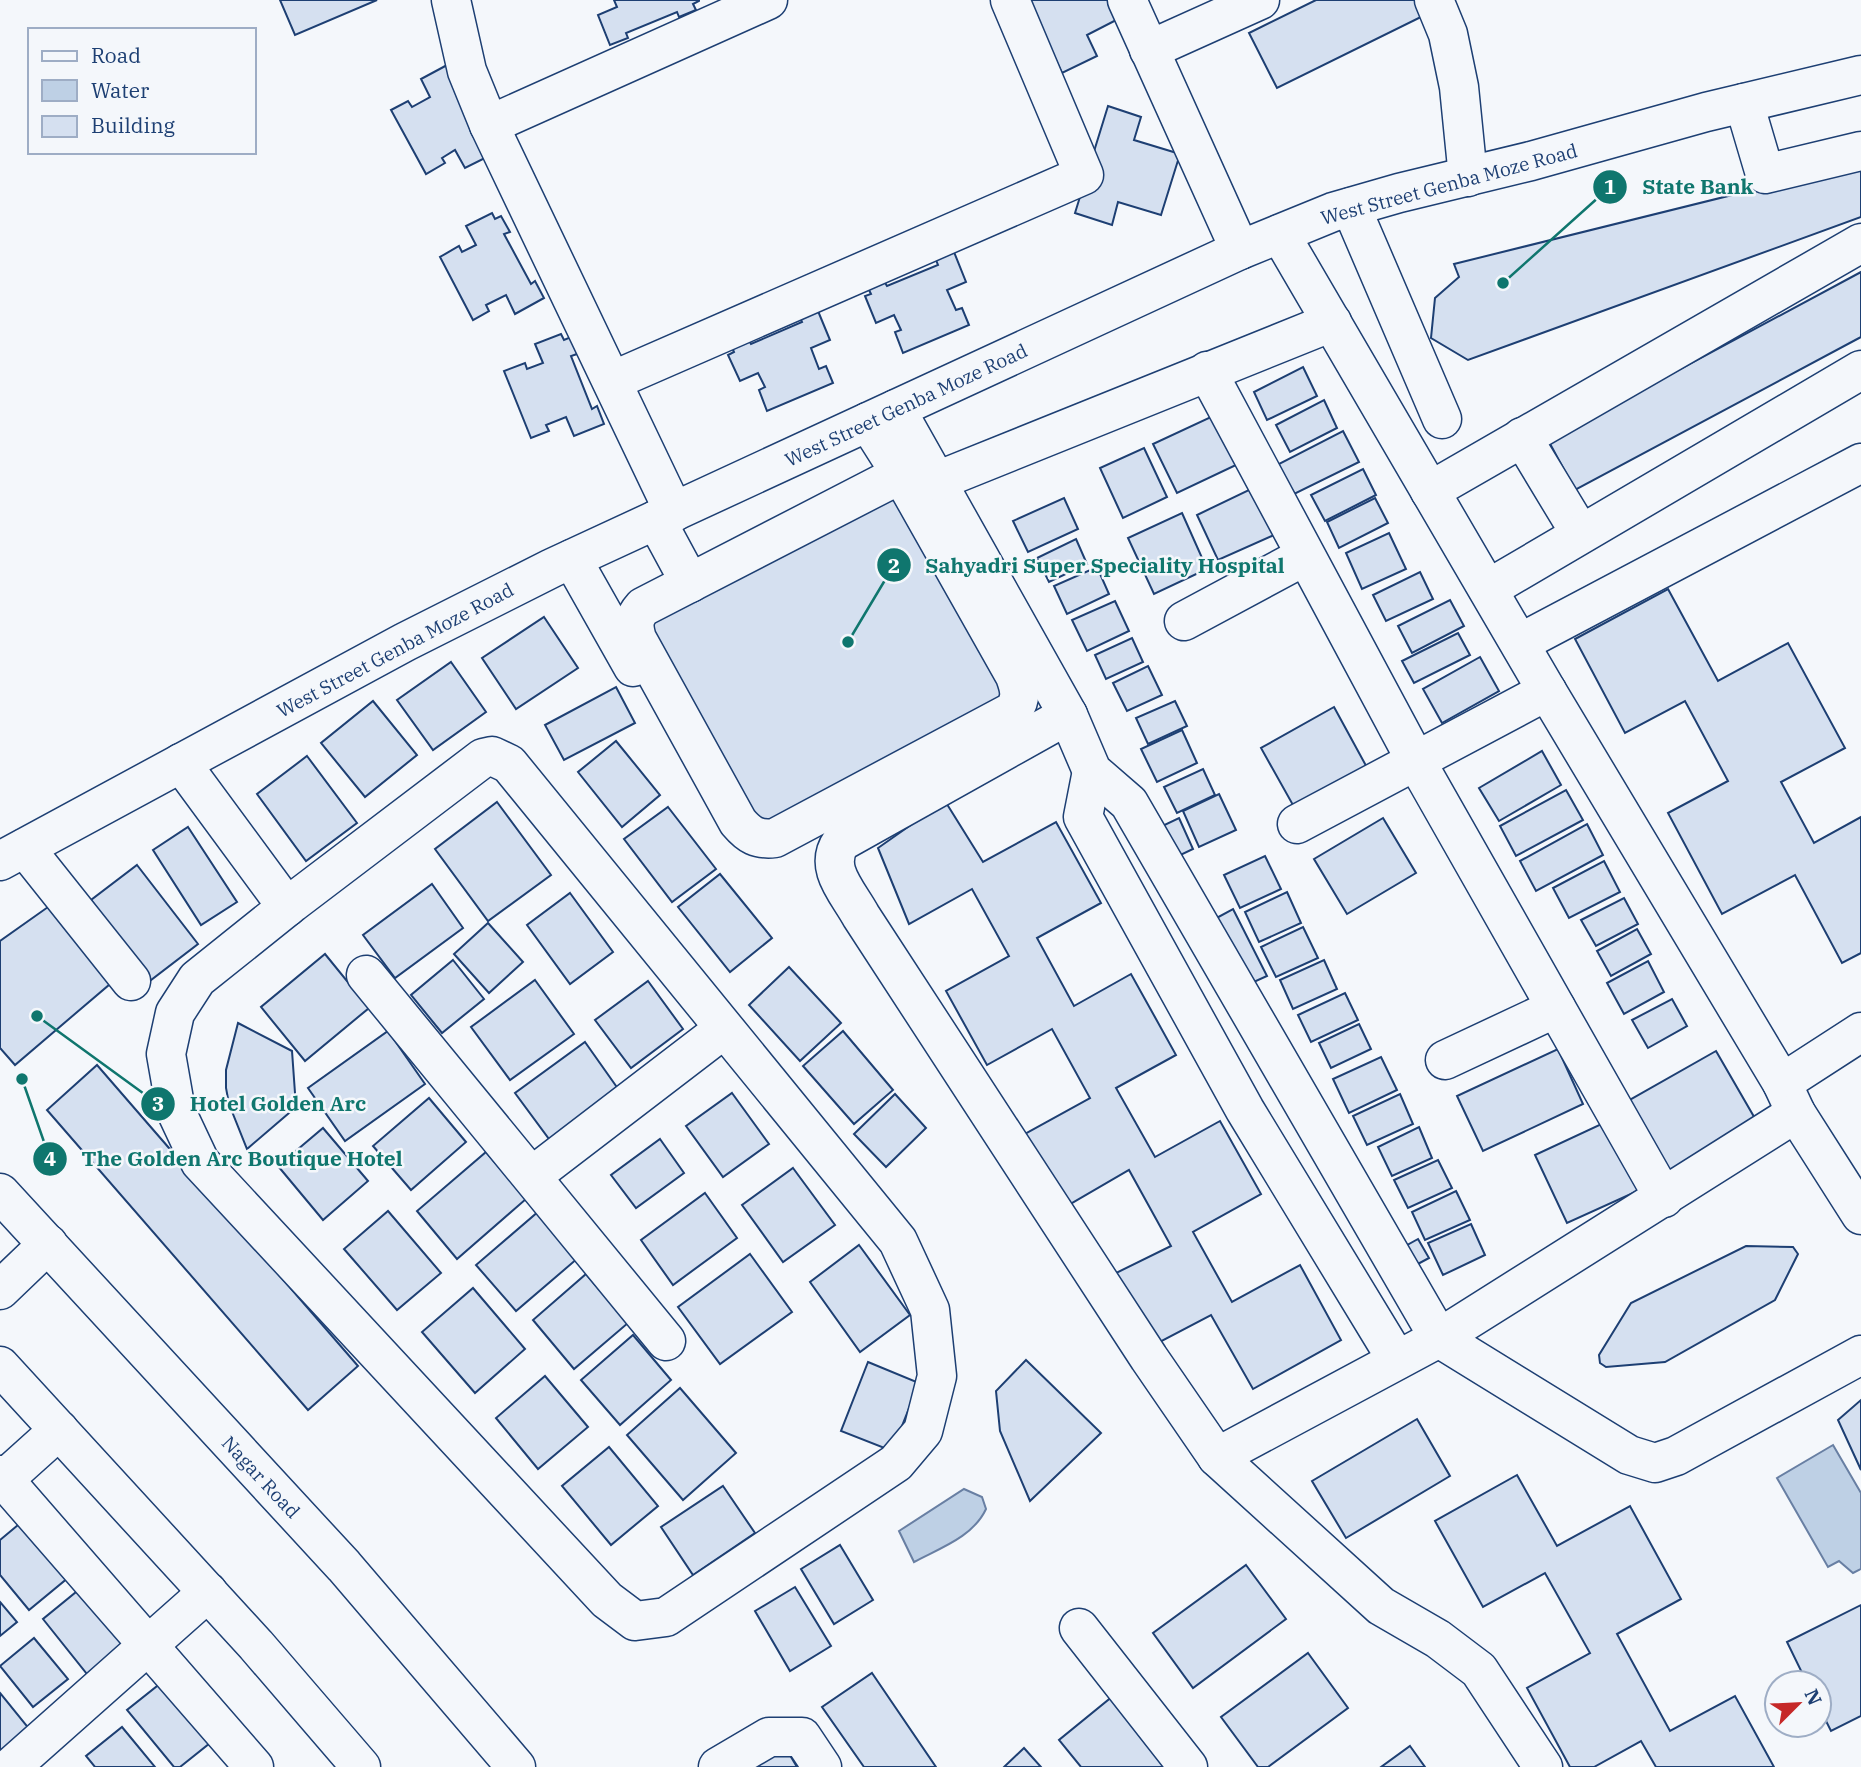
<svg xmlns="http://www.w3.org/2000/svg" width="1861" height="1767" font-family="'IBM Plex Serif',serif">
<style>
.water{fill:#bed0e5;stroke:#687fa3;stroke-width:2}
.building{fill:#d5e0f0;stroke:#1d3f73;stroke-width:2}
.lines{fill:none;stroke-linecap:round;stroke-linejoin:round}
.minor-casing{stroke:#1d3f73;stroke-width:41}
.major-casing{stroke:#1d3f73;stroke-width:41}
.highway-casing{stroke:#1d3f73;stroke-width:41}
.minor{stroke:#f4f7fb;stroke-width:38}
.major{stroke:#f4f7fb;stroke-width:38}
.highway{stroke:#f4f7fb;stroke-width:38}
.labels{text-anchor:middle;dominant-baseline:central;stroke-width:5;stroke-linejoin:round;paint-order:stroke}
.street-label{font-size:19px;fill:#1d3f73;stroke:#f4f7fb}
.leader{fill:none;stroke:#0f766e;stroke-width:2.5}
.callout-dot{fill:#0f766e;stroke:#f4f7fb;stroke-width:2.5}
.mark-label{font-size:21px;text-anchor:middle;font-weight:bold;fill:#fff}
.callout-label{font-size:21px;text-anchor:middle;font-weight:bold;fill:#0f766e;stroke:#f4f7fb;stroke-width:5;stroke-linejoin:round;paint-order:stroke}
</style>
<rect width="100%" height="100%" fill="#f4f7fb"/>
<g class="water">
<polygon points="1833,1445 1861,1493 1861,1569 1853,1573 1839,1561 1828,1567 1777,1478"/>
<path d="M 964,1489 L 982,1497 L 986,1509 C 973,1537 940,1548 914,1562 L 899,1531 Z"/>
</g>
<g class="building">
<polygon points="280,0 377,0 295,35"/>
<polygon points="614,0 699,0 699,1 693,4 696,10 679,17 677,12 626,33 628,38 610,45 598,15 617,7"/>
<polygon points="1027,0 1119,0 1126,15 1087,35 1097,56 1062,73"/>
<polygon points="1316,0 1420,0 1427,14 1277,88 1249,33"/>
<polygon points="449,64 491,155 465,168 455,150 442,158 445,163 426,174 391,110 408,101 412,107 430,97 421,79"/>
<polygon points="1108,106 1141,117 1134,140 1180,154 1161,215 1118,202 1112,225 1075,213"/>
<polygon points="1861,163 1861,217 1468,360 1431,338 1435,298 1459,277 1454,264"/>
<polygon points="492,213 495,219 501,216 510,232 504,234 531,284 535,281 544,298 515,314 506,295 486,305 489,311 473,320 440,257 459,246 462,252 476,245 466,226"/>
<polygon points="954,252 966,282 947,290 956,310 962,308 969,325 903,353 895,332 901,330 894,315 876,323 865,296 871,294 868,288 884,281 887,286 938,265 936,260"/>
<polygon points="1861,272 1861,337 1575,490 1548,440"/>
<polygon points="818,311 830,340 811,348 819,369 826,366 833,383 767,411 759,390 765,387 758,373 740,381 728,355 734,352 731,345 748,338 751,344 802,322 800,318"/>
<polygon points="561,334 564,340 571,337 577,354 571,356 592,409 597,406 604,424 574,436 566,417 546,425 549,431 531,438 504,371 525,363 527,369 543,363 535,344"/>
<polygon points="1303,367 1317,396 1267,420 1254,392"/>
<polygon points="1324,400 1337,428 1290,452 1276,425"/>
<polygon points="1213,416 1236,465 1177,493 1153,444"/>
<polygon points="1343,431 1359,462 1286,498 1271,468"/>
<polygon points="1144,448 1167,497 1123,518 1100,468"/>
<polygon points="1363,469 1376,495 1325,521 1311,495"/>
<polygon points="901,485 1012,694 756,830 645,622"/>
<polygon points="1253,488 1274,535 1218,560 1197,515"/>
<polygon points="1064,498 1078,529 1028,552 1013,521"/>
<polygon points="1375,498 1388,523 1339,548 1327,522"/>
<polygon points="1182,513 1207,569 1154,594 1128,538"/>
<polygon points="1389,533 1406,569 1362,589 1346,553"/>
<polygon points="1076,539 1087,564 1049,582 1037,558"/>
<polygon points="1097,567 1109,594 1067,614 1054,586"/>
<polygon points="1420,572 1433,599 1386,621 1373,595"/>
<polygon points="1668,589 1718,681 1788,643 1845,748 1781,782 1814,843 1861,817 1861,953 1842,963 1795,875 1722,914 1668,813 1728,781 1685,701 1625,733 1575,639"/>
<polygon points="1450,600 1464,626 1412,653 1398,626"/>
<polygon points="1115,601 1129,631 1087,651 1072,620"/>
<polygon points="544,617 578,668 516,709 482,658"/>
<polygon points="1458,633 1470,655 1414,683 1402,661"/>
<polygon points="1132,638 1143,662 1106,679 1095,655"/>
<polygon points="1480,657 1499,691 1442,723 1423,689"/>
<polygon points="451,662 486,712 433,750 397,700"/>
<polygon points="1148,666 1162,695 1127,711 1113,683"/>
<polygon points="616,687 635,723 564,760 545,725"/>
<polygon points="373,701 417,755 365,797 321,743"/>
<polygon points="1175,701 1187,726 1148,744 1136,718"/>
<polygon points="1334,707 1370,773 1298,814 1261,748"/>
<polygon points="1182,730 1197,763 1157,782 1141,749"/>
<polygon points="616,741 660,795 622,827 578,772"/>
<polygon points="1542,751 1561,785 1499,821 1479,788"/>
<polygon points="307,756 357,823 306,861 257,794"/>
<polygon points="1203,769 1215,795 1177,813 1164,787"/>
<polygon points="1566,790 1583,820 1516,856 1500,826"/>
<polygon points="1219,794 1236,830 1199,847 1183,811"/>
<polygon points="945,801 983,862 1056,822 1101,903 1037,938 1074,1006 1131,974 1176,1055 1116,1088 1155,1157 1220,1121 1261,1194 1193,1232 1232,1302 1300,1265 1341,1340 1253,1389 1211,1315 1156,1344 1112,1275 1171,1246 1129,1170 1065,1207 1025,1134 1090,1098 1052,1029 987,1065 946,991 1009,956 972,889 909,924 878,848"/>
<polygon points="497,802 551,875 488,921 435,849"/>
<polygon points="668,807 716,869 672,902 624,839"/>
<polygon points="1179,818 1193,849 1170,860 1156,829"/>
<polygon points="1383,818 1416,873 1347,914 1314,859"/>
<polygon points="1587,824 1603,855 1536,891 1520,861"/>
<polygon points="188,827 237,902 201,925 153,850"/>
<polygon points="1265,856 1281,889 1240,908 1224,875"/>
<polygon points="1604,861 1620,892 1569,918 1553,888"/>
<polygon points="137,865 198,944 151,980 91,900"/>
<polygon points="720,874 772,938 730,972 678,907"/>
<polygon points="432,884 463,928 395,978 363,935"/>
<polygon points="1287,892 1301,923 1259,942 1245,912"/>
<polygon points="570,893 613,952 570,984 527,925"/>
<polygon points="1624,898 1638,924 1596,946 1581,920"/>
<polygon points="48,907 110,984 15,1065 0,1048 0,941"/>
<polygon points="1233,909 1267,976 1245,986 1211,921"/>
<polygon points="488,923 523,962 489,993 454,954"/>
<polygon points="1303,927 1318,958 1276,977 1261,947"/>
<polygon points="1637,929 1651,954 1611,976 1597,951"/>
<polygon points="325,954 369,1008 305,1061 261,1007"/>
<polygon points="453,960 484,999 442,1033 411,995"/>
<polygon points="1324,960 1337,989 1293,1009 1280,980"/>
<polygon points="1648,961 1664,992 1624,1014 1607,983"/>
<polygon points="789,967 841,1023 800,1061 749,1005"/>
<polygon points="535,980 574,1034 510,1080 471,1027"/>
<polygon points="648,981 683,1029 631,1068 595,1020"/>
<polygon points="1345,993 1358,1020 1311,1042 1298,1015"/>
<polygon points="1672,999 1687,1026 1648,1048 1632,1020"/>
<polygon points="238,1023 292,1051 296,1107 247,1149 229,1104 226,1088 226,1070"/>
<polygon points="1359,1024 1371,1049 1331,1068 1319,1043"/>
<polygon points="388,1031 425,1084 345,1141 308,1088"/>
<polygon points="843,1031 893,1090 854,1124 803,1066"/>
<polygon points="585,1042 621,1093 552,1143 515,1093"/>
<polygon points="1558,1049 1583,1104 1483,1151 1457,1096"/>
<polygon points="1716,1051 1757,1122 1668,1173 1628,1101"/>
<polygon points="1381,1057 1397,1090 1349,1113 1333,1079"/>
<polygon points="97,1065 358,1366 308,1410 47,1110"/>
<polygon points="732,1093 769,1144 723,1177 686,1126"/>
<polygon points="895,1094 926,1128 886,1167 854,1134"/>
<polygon points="1400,1094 1413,1124 1367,1145 1353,1116"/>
<polygon points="429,1098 466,1142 411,1190 373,1146"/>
<polygon points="1610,1120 1642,1189 1567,1223 1535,1155"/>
<polygon points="1419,1127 1432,1158 1392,1176 1378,1147"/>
<polygon points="323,1128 368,1181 323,1220 278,1166"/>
<polygon points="660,1139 684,1173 636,1208 611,1175"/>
<polygon points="486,1152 526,1199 457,1259 417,1211"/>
<polygon points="1438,1160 1452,1188 1408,1208 1394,1180"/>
<polygon points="793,1168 835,1225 783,1262 742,1205"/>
<polygon points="1456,1191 1470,1220 1425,1240 1412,1212"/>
<polygon points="705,1193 737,1238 673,1285 641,1240"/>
<polygon points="388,1211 441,1273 397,1310 344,1249"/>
<polygon points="539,1211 578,1258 516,1311 476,1265"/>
<polygon points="1471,1224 1485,1255 1443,1275 1428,1243"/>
<polygon points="1418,1239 1429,1258 1403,1272 1393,1253"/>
<polygon points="859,1245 910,1315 860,1352 810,1282"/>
<polygon points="1746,1246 1793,1247 1798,1254 1775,1300 1665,1362 1606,1367 1600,1363 1599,1355 1631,1303"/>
<polygon points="750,1254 792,1312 720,1364 678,1307"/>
<polygon points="586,1274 628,1323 574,1369 533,1320"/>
<polygon points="473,1288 525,1349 475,1393 422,1332"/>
<polygon points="633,1335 671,1380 620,1425 581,1380"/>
<polygon points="1026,1360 1101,1433 1030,1501 1000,1431 996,1391"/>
<polygon points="868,1362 919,1383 892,1451 841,1431"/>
<polygon points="545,1376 588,1427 538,1469 496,1418"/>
<polygon points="680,1388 736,1453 683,1500 627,1435"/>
<polygon points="1861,1400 1861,1470 1838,1420"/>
<polygon points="1417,1419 1450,1476 1346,1538 1312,1481"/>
<polygon points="609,1447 658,1506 611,1545 562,1486"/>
<polygon points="1517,1475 1557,1546 1630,1506 1681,1599 1617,1634 1670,1731 1735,1696 1774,1767 1656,1767 1641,1741 1594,1767 1570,1767 1527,1688 1590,1653 1545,1573 1483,1607 1435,1521"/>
<polygon points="723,1486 755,1533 693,1575 661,1527"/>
<polygon points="24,1520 69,1577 29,1610 0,1575 0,1540"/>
<polygon points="840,1545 873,1600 834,1624 801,1569"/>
<polygon points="1246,1565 1286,1619 1193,1688 1153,1633"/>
<polygon points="795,1587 831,1646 790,1671 755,1611"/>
<polygon points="81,1588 125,1643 87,1674 43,1619"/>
<polygon points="0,1602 17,1622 0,1636"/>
<polygon points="1861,1605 1861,1716 1831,1731 1819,1707 1819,1683 1807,1683 1787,1642"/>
<polygon points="34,1638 68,1679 33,1707 0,1666"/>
<polygon points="1308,1653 1348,1708 1268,1767 1258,1767 1221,1717"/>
<polygon points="872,1673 936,1767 864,1767 822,1707"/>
<polygon points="166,1679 215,1739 180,1767 174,1767 127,1710"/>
<polygon points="0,1693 35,1736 0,1764"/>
<polygon points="1113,1696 1170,1767 1081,1767 1059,1740"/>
<polygon points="122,1727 155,1767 95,1767 86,1756"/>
<polygon points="781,1740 797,1767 735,1767"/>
<polygon points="1410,1746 1425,1767 1381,1767"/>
<polygon points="1024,1748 1041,1767 1004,1767"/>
</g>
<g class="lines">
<defs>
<g id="minor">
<polyline points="451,0 467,71 489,125 674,512"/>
<polyline points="1127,0 1240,250"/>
<polyline points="1434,0 1448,34 1459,87 1468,177"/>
<polyline points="1149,50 1260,0"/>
<polyline points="1744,103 1765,174 1861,151"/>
<polyline points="489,125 768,0"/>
<polyline points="1351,207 1442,419"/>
<polyline points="1280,234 1547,691 1782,1083 1796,1113 1861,1215"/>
<polyline points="1207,371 1416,761 1664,1198"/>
<polyline points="612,381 1084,175 1010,0"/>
<polyline points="896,409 1068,715 1092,771 1129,803 1439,1338 1629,1455 1655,1463 1676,1456 1861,1355"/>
<path d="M 868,422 L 901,474 L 1015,676 C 1020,690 1022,698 1013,711 L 775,838 C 757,840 749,835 738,822 L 637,639 C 633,625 633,618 643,607 L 901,474"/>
<polyline points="1522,437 1580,533"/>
<polyline points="937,481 1332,322"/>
<polyline points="1430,491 1861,243"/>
<polyline points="656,520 690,583"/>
<polyline points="572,559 633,667"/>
<polyline points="1488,589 1861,370"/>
<polyline points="1184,621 1305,556"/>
<polyline points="1520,643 1861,463"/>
<path d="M 1068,715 L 841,842 C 823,868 848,892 861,916 L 1149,1358 L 1217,1457 L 1381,1606 L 1438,1639 L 1479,1670 L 1543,1767"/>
<polygon points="492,756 509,764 898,1241 930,1310 937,1376 923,1431 896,1463 666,1617 635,1621 607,1600 200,1162 176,1111 166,1054 175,1013 197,979 292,903 483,758"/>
<polyline points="181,763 287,907"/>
<polyline points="1092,771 1083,817 1245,1110 1397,1360"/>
<polyline points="1297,824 1547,691"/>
<polyline points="25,848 131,981"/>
<polyline points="0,861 405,642 552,568 1240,250 1333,212 1399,193 1531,161 1706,112 1861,75"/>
<polyline points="366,975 666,1341"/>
<polyline points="1445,1060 1556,1008"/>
<polyline points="1782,1083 1861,1032"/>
<polyline points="532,1176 724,1029"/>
<polyline points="1217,1457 1439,1338 1796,1113"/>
<polyline points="0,1475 254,1767"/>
<polyline points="0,1483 59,1430"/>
<polyline points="1079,1628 1188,1767"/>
<polyline points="11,1767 208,1592"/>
<polyline points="718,1767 769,1737 802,1737 822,1767"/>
</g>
<polyline id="major" points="0,1290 48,1244"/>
<g id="highway">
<polyline points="0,1193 344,1566 516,1767"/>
<polyline points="0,1366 256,1645 361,1767"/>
</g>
</defs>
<use href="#minor" class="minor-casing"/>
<use href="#major" class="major-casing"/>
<use href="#highway" class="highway-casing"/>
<use href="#minor" class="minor"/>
<use href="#major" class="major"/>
<use href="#highway" class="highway"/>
</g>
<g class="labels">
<g class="street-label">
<text transform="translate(1449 184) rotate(-15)">West Street Genba Moze Road</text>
<text transform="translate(906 405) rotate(-25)">West Street Genba Moze Road</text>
<text transform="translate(395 650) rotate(-28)">West Street Genba Moze Road</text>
<text transform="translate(261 1477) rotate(47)">Nagar Road</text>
</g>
</g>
<path class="leader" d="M1503 283L1610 187M848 642L894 565M37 1016L158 1104M22 1079L50 1159"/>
<g class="callout-dot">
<circle cx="1503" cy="283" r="7"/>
<circle cx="848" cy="642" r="7"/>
<circle cx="37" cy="1016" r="7"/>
<circle cx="22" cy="1079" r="7"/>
<circle cx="1610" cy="187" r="18"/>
<circle cx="894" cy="565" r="18"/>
<circle cx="158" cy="1104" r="18"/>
<circle cx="50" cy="1159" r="18"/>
</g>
<g class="mark-label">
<text x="1610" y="194">1</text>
<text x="894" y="573">2</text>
<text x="158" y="1111">3</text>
<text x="50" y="1166">4</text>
</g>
<g class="callout-label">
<text x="1698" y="194">State Bank</text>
<text x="1105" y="573">Sahyadri Super Speciality Hospital</text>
<text x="278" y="1111">Hotel Golden Arc</text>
<text x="242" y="1166">The Golden Arc Boutique Hotel</text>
</g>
<rect x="28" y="28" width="228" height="126" fill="#f4f7fb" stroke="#9eadc5" stroke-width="2"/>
<rect x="42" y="51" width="35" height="10" fill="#f4f7fb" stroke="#9eadc5" stroke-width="2"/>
<text x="91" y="63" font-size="21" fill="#1d3f73">Road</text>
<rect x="42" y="80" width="35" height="21" fill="#bed0e5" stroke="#9eadc5" stroke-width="2"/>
<text x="91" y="98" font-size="21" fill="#1d3f73">Water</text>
<rect x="42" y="116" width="35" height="21" fill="#d5e0f0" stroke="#9eadc5" stroke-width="2"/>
<text x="91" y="133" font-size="21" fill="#1d3f73">Building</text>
<g transform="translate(1798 1704) rotate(66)"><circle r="33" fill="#f4f7fb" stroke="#9eadc5" stroke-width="2"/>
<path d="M0-5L12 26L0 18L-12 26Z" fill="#c62828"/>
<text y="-10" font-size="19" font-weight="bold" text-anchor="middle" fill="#1d3f73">N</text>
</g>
</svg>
